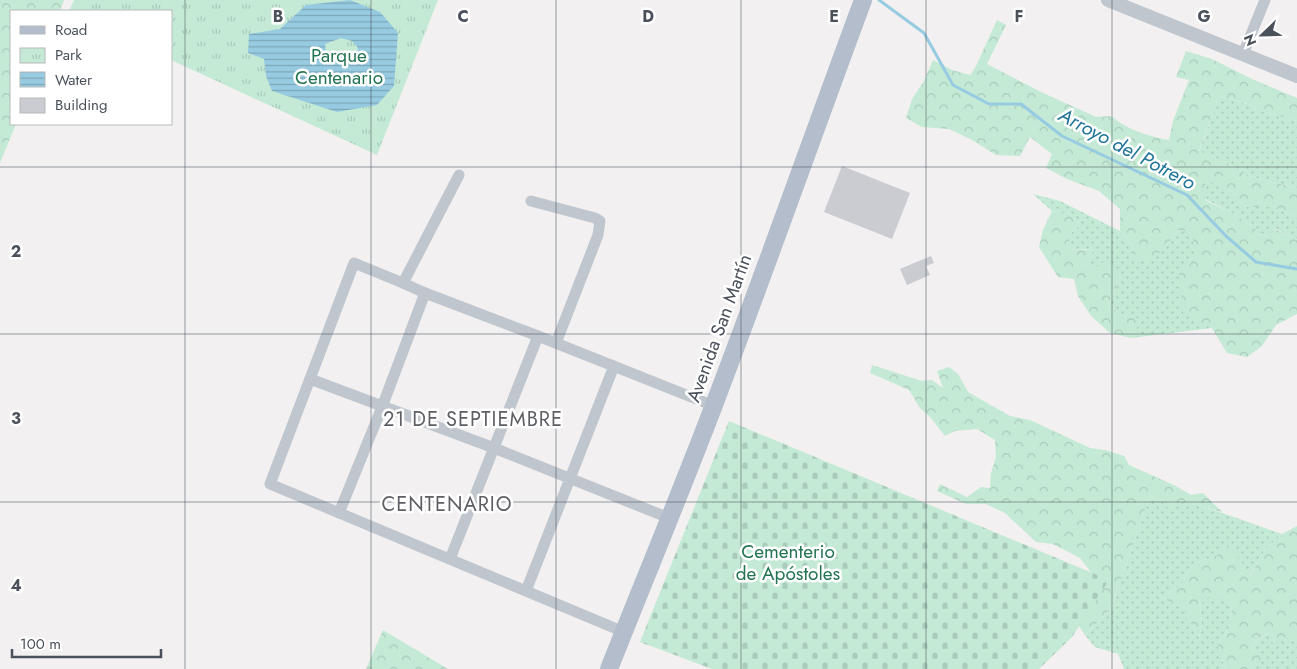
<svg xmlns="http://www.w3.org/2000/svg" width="1297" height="669" font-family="Jost,sans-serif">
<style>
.grass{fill:url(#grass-dots)}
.forest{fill:url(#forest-crowns)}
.cemetery{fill:url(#cemetery-stones)}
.park{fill:url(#park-tufts)}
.water{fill:url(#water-rules);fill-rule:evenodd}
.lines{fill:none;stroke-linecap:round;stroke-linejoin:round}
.stream{stroke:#97cbe1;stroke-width:3}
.building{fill:#cbccd2}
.minor{stroke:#c0c6cd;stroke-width:11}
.tertiary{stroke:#c0c6cd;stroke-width:14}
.primary{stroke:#b3bdcb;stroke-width:18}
.grid{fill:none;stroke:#4a515b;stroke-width:1;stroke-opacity:0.55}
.labels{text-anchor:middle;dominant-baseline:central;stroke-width:5;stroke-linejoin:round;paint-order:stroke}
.park-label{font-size:19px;fill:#237453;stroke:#fff}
.street-label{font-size:19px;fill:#4a515b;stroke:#fff}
.water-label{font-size:20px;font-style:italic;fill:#1f7499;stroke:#fff}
.neighbourhood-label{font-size:20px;letter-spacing:1px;fill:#5d5f64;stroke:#fff}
.grid-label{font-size:16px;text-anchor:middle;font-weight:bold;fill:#4a515b;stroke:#fff;stroke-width:5;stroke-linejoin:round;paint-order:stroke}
</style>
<defs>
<pattern id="grass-dots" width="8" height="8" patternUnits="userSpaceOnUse" patternTransform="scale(1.25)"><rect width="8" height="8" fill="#c4ead6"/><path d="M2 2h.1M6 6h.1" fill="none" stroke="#aacaba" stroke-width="1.8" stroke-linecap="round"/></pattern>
<pattern id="forest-crowns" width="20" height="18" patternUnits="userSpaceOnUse" patternTransform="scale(1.25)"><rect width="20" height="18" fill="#c4ead6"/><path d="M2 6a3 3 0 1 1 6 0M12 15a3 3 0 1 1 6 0" fill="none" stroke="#aacaba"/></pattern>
<pattern id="cemetery-stones" width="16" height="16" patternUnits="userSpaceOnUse" patternTransform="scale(1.25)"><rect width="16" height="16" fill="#c4ead6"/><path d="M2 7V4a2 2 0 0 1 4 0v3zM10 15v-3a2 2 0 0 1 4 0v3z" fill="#aacaba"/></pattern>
<pattern id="park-tufts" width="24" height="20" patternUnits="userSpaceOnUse" patternTransform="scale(1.25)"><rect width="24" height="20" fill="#c4ead6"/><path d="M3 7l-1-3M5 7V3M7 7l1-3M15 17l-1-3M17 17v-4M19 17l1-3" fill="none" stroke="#aacaba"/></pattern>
<pattern id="water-rules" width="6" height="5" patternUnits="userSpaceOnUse" patternTransform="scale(1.25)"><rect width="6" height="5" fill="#97cbe1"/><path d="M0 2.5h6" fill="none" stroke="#7da7b9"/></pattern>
</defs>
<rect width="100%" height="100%" fill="#f2f0f0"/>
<g class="grass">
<polygon points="1219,96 1248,104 1261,111 1297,121 1297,188 1249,176 1226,162 1199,152"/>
<polygon points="1205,179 1227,188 1246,207 1276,207 1297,218 1297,240 1276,229 1267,237 1234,214 1205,199"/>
<polygon points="1033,194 1060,201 1120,231 1133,246 1135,259 1165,248 1178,230 1193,233 1197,260 1212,328 1131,338 1141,319 1123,316 1108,305 1121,276 1094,267 1084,265 1094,249 1068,250 1069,235 1080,225 1070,214 1052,211"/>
<path d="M 1149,498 C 1165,498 1181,501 1196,505 C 1225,513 1253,524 1282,534 L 1265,550 L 1249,577 L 1241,561 L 1218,555 L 1194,563 L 1181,585 L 1162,598 L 1181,607 L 1199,637 L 1202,624 L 1200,605 L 1210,595 L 1231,603 L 1232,622 L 1218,645 L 1225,669 L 1124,669 L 1118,654 L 1095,647 L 1085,635 L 1111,609 Z"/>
<polygon points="1269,633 1284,636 1297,642 1297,669 1251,669 1256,667 1251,649 1255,641"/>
</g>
<g class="forest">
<polygon points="0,0 64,0 60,11 11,11 11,124 16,124 0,163"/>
<path d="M 997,20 L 1006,25 L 987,64 L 1041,92 L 1096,117 L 1111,116 C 1128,130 1147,136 1169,140 L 1173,121 L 1189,80 L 1176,77 L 1186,51 L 1212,59 L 1252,79 L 1297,98 L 1297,121 L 1261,111 L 1248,104 L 1219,96 L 1199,151 L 1226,162 L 1249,176 L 1297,188 L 1297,218 L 1276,207 L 1246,207 L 1227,188 L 1205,180 L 1205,200 L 1234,214 L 1267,237 L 1275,229 L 1297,240 L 1297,314 L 1276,325 L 1262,346 L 1247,357 L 1227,353 L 1212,328 L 1183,314 L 1179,271 L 1196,260 L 1192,233 L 1178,230 L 1165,248 L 1152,260 L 1135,260 L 1133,246 L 1120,231 L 1120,209 L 1099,191 L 1067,179 L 1046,168 L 1052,154 L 1030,137 L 1020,156 L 996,155 L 972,140 L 949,129 L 922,127 L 906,118 L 912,99 L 924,81 L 933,60 L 952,70 L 970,75 L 975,68 Z"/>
<polygon points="1052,211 1070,214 1080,225 1069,235 1069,250 1081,250 1095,249 1084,265 1094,267 1109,259 1121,276 1108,305 1123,316 1142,319 1131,338 1110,333 1091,316 1078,296 1074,279 1058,277 1039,247 1043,230"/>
<polygon points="872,365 922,381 932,380 943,388 937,371 949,367 958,374 968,392 1010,416 1030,420 1090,448 1105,450 1124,456 1129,465 1176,486 1191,495 1203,493 1222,512 1184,502 1169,509 1159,498 1149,498 1111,609 1085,635 1078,625 1096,579 1080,558 1053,544 1036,542 1005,513 986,504 966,504 937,491 940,484 967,497 981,487 990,488 991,473 996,457 995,440 977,429 955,431 945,436 931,418 920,408 909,390 870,373"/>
<polygon points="1297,526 1297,642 1284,637 1274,646 1268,633 1255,641 1251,649 1263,655 1256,668 1251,669 1225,669 1218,645 1232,622 1231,603 1210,596 1200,605 1202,624 1199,637 1181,607 1162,598 1181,585 1194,563 1218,555 1227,544 1241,561 1250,576 1265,550 1282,534"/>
<polygon points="383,630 448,669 366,669"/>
</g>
<polygon class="cemetery" points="729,421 1109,580 1072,637 1039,669 712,669 640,642"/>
<polygon class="park" points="74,0 438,0 377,155 171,60 171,11 69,11"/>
<path class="water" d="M 350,0 L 380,12 L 398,33 L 394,86 L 377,105 L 337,112 L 272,91 L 266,76 L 264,59 L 248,53 L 249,34 L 280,29 L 306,5 ZM 341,38 L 352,41 L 358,48 L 357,54 L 326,52 L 325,44 Z"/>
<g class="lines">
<polyline class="stream" points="879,0 924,33 953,85 989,104 1021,104 1062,136 1187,195 1226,236 1256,262 1297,269"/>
</g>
<g class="building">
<polygon points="842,166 910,193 892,239 824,212"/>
<polygon points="931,256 934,263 926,266 930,275 907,285 900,269"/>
</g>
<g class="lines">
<g class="minor">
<polyline points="1243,54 1265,0"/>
<polyline points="531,201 595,218 600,221 598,235 556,343"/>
<polyline points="403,283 459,175"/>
<polyline points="310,379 494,448 669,518"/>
<polyline points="339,513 382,407 425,293"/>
<polyline points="450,559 538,336"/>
<polyline points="526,591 614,366"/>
<polyline points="624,632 270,484 354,263 403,283 425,293 538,336 714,406"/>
</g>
<polyline class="tertiary" points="1108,0 1297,76"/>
<path class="primary" d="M 609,669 C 644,581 680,494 714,405 C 765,271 813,135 863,0"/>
</g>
<path class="grid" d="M 185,0 L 185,669M 371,0 L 371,669M 556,0 L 556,669M 741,0 L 741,669M 926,0 L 926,669M 1112,0 L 1112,669M 0,167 L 1297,167M 0,334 L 1297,334M 0,502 L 1297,502"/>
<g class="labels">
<g class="park-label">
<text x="339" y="55">Parque<tspan x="339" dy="22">Centenario</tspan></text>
<text x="788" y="551">Cementerio<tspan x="788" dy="22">de Apóstoles</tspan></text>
</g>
<g class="street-label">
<text transform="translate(719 328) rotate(-70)">Avenida San Martín</text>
</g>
<g class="water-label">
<text transform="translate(1127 149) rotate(28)">Arroyo del Potrero</text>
</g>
<g class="neighbourhood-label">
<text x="473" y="419">21 DE SEPTIEMBRE</text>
<text x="447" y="504">CENTENARIO</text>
</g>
</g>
<g class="grid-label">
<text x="278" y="22">B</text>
<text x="463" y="22">C</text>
<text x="648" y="22">D</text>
<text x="834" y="22">E</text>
<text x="1019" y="22">F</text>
<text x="1204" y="22">G</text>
<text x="16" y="257">2</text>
<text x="16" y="424">3</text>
<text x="16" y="591">4</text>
</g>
<rect x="10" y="10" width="162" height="115" fill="#ffffff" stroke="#b7b9bd"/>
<rect x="20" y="26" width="25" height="8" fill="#b3bdcb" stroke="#b7b9bd"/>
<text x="55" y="35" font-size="15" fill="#4a515b">Road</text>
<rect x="20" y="48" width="25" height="15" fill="url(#park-tufts)" stroke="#b7b9bd"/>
<text x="55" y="60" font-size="15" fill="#4a515b">Park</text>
<rect x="20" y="72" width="25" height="15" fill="url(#water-rules)" stroke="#b7b9bd"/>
<text x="55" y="85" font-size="15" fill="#4a515b">Water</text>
<rect x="20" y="98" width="25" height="15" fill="#cbccd2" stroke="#b7b9bd"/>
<text x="55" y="110" font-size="15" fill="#4a515b">Building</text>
<g transform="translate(1262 35) rotate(247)" stroke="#ffffff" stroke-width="4" paint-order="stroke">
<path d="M0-4L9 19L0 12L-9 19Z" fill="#4a515b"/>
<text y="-8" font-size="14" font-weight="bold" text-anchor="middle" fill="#4a515b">N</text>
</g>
<path d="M12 649v8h149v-8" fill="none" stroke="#4a515b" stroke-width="2.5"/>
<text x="20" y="649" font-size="15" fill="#4a515b" stroke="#ffffff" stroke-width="4" paint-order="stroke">100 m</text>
</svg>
